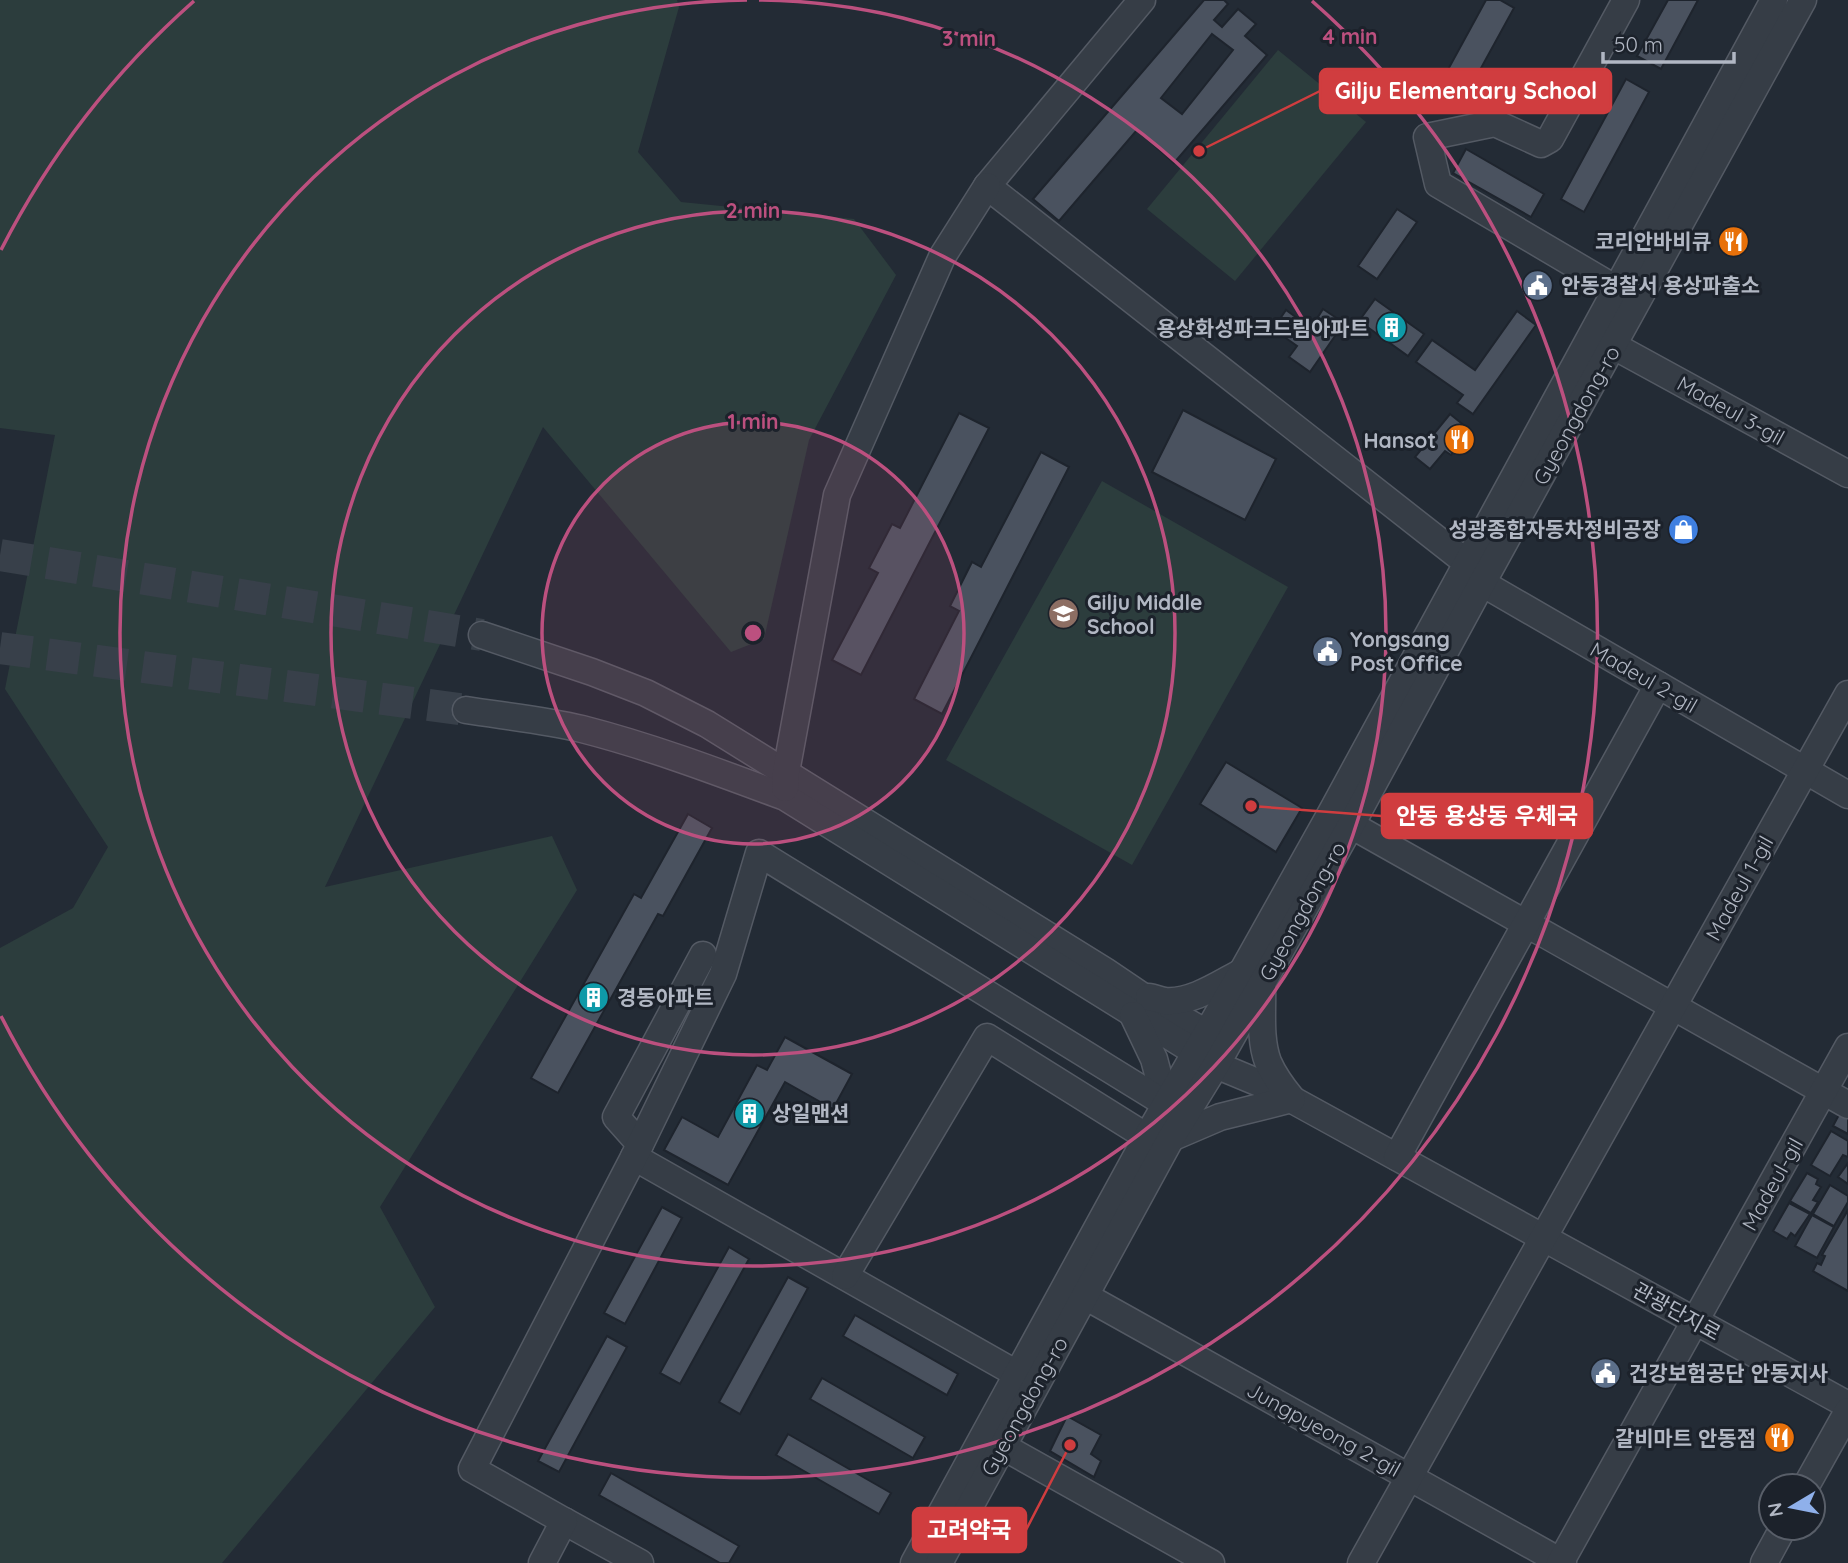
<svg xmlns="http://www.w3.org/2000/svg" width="1848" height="1563" font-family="Quicksand,'Noto Sans KR',sans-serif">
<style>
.green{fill:#2c3d3d}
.building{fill:#4a525f;stroke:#1e242d;stroke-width:2;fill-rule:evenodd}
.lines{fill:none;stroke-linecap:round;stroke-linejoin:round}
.major-tunnel{stroke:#38404a;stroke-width:32;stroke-dasharray:32 16;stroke-linecap:butt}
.minor-casing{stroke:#545a64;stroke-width:29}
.minor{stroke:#363d46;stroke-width:26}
.ring{fill:none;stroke:#bc507f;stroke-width:3.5}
.labels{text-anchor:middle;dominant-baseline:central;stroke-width:6;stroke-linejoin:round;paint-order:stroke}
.poi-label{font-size:21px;font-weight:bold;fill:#b1b7c3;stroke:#1c222b;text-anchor:start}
.street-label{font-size:21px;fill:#b1b7c3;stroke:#1c222b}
.centre{fill:#bc507f;stroke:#1c222b;stroke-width:3.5}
.ring-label{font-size:21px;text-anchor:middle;font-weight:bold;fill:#bc507f;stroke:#1c222b;stroke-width:6;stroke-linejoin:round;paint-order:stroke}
.leader{fill:none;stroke:#d03d3f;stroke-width:2.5}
.callout-dot{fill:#d03d3f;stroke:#1c222b;stroke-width:2.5}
.callout{fill:#d03d3f;stroke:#d03d3f;stroke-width:2.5}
.callout-label{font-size:23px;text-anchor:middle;font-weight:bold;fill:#fff}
</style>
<rect width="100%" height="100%" fill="#232b35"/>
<g class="green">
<polygon points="0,0 677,0 679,7 638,152 681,202 854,219 896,275 809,440 764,639 731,652 543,427 325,887 552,836 577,890 380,1207 435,1307 222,1563 0,1563 0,948 73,908 108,847 5,689 55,435 0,428"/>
<polygon points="1278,50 1366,122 1235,281 1147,209"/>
<polygon points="1102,481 1288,587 1132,865 946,760"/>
</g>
<g class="building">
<path d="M 1204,0 L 1224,0 L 1228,4 L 1214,20 L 1222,27 L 1238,9 L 1256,24 L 1245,36 L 1267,55 L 1174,163 L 1137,130 L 1059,221 L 1033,199 ZM 1212,34 L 1233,50 L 1182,114 L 1161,98 Z"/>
<polygon points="1486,0 1500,0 1514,8 1458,110 1433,97"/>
<polygon points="1668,0 1698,0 1661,69 1637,56"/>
<polygon points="1626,79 1649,92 1584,212 1561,199"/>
<polygon points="1466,149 1544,194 1531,217 1453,173"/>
<polygon points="1397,209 1417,222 1377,279 1358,266"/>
<polygon points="1375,299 1424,334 1408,356 1359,321"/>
<polygon points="1323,309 1344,323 1310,372 1289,357 1297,346 1273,329 1286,310 1311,328"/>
<polygon points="1517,311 1536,325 1473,414 1457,403 1463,395 1416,362 1432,340 1475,370"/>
<polygon points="1183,410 1276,459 1245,520 1152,472"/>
<polygon points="959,413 989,428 861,675 832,660 878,573 869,568 892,524 900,528"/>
<polygon points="1450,414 1471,431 1451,455 1445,451 1430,469 1415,457"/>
<polygon points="1041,452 1069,467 942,714 914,699 959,611 950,606 972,562 981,567"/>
<polygon points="1226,762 1302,808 1276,852 1200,804"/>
<polygon points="688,814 712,828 663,916 658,914 558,1093 531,1078 634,894 641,898"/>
<polygon points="785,1037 852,1074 833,1109 785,1082 728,1185 664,1150 682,1117 718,1137 757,1065 767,1070"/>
<polygon points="1841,1111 1848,1115 1848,1134 1833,1126"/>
<polygon points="1831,1131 1848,1141 1848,1157 1843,1155 1830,1176 1811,1165"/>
<polygon points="1848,1163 1848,1184 1838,1177"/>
<polygon points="1807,1173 1818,1179 1816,1184 1821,1187 1813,1200 1818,1202 1811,1213 1790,1201"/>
<polygon points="1830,1185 1848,1196 1848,1202 1834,1226 1813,1214"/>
<polygon points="1789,1203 1810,1214 1795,1236 1791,1233 1787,1239 1773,1231"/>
<polygon points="662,1207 682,1218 625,1324 604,1313"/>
<polygon points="1848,1210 1848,1291 1813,1271 1817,1263 1821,1265 1825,1256 1822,1255"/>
<polygon points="1812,1215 1834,1227 1817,1258 1795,1246"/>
<polygon points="729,1247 749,1259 680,1384 660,1373"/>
<polygon points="788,1277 808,1288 740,1414 719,1402"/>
<polygon points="855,1315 958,1374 947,1395 843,1336"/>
<polygon points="607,1336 627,1347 559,1472 538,1461"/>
<polygon points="822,1378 925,1437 913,1458 810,1399"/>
<polygon points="1067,1416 1101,1435 1091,1454 1101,1461 1094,1477 1050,1451"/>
<polygon points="788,1434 891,1493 879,1514 776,1455"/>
<polygon points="611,1473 739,1546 729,1563 720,1563 599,1495"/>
</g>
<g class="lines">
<g class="major-tunnel">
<polyline points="0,555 482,635"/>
<polyline points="0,648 466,710"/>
</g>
<defs>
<g id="minor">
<polyline points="1142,0 987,186 1466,562"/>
<polyline points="1616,289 1438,184 1427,137 1495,123 1541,144 1550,139 1626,0"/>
<polyline points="1614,346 1848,474"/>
<polyline points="1482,583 1848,795"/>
<polyline points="482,635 592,672 646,693 707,724 1105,971 1142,996 1222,1042"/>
<path d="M 466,710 C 504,716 545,720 582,729 C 652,747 718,772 785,797 L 1216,1065 L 1269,1087 L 1848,1405"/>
<polyline points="785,788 786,772 837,495 942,257 987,186"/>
<polyline points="1351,825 1848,1105"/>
<path d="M 1149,997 C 1154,998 1160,1000 1165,1001 C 1192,1003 1219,984 1242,972"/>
<polyline points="1133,1015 1154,1059 1166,1104"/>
<path d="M 1171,1138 L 1220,1117 L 1292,1099 C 1283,1088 1274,1076 1268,1062 C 1259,1038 1263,1009 1262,984"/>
<polyline points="640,1144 616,1117 703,955"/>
<polyline points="634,1157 1017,1374"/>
<polyline points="1397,1157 1658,685"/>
<polyline points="845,1276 987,1037 1147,1137"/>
<polyline points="1085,1296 1563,1563"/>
<polyline points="1002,1446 1211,1563"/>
<polyline points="1806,1486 1848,1411"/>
<polyline points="564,1521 640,1563"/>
<polyline points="542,1563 564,1521 472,1469 634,1157 723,974 759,853 1166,1104"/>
<polyline points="914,1563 1147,1137 1242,972 1331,813 1774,0"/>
<polyline points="939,1563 1171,1138 1216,1065 1351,825 1482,583 1803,0"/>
<polyline points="1361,1563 1848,694"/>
<polyline points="1560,1563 1848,1047"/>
<polyline points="1764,1563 1783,1528"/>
</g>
</defs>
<use href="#minor" class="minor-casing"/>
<use href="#minor" class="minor"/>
</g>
<circle cx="753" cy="633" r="211" fill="#bc507f" fill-opacity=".12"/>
<g class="ring">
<circle cx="753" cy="633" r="211"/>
<circle cx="753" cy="633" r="422"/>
<path d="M759 0A633 633 0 1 1 747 0"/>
<path d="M1 250A844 844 0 0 1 194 1M1312 1A844 844 0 1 1 1 1016"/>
</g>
<defs>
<symbol id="restaurant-disc" viewBox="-11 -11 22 22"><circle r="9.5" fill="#e8710a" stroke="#1c222b"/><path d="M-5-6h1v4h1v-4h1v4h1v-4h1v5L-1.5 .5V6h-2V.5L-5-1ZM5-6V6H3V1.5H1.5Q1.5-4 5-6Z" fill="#fff"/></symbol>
<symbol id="civic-disc" viewBox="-11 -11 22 22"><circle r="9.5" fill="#5c6f8a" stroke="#1c222b"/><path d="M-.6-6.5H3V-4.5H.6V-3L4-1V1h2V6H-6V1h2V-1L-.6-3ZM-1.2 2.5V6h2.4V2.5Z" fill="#fff"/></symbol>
<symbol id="building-disc" viewBox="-11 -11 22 22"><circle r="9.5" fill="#0f9aa8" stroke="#1c222b"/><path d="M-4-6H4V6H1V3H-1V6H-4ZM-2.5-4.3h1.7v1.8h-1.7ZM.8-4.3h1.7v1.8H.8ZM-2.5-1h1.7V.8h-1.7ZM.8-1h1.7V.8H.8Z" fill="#fff"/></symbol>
<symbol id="shop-disc" viewBox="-11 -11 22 22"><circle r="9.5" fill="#3f7fe0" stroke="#1c222b"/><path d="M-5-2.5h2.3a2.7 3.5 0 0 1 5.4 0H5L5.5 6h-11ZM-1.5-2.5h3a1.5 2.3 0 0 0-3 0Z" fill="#fff"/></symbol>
<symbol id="school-disc" viewBox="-11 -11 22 22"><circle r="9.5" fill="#8d6e63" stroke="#1c222b"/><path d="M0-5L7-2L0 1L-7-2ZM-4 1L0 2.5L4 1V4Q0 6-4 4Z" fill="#fff"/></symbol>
</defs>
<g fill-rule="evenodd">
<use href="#restaurant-disc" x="1716" y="224" width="35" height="35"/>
<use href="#civic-disc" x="1520" y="268" width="35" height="35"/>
<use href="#building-disc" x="1374" y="310" width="35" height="35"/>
<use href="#restaurant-disc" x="1442" y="422" width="35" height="35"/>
<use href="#shop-disc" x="1666" y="512" width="35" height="35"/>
<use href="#school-disc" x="1046" y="596" width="35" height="35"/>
<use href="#civic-disc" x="1310" y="634" width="35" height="35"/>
<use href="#building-disc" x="576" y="980" width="35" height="35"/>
<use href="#building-disc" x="732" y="1096" width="35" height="35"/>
<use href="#civic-disc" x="1588" y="1356" width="35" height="35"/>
<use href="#restaurant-disc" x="1762" y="1420" width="35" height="35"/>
</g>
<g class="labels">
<g class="poi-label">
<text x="1711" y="241" text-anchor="end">코리안바비큐</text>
<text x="1561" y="285">안동경찰서 용상파출소</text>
<text x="1369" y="328" text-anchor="end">용상화성파크드림아파트</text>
<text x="1436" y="440" text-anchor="end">Hansot</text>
<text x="1661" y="529" text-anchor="end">성광종합자동차정비공장</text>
<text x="1087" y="602">Gilju Middle<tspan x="1087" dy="24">School</tspan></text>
<text x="1350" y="639">Yongsang<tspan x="1350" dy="24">Post Office</tspan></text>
<text x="617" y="997">경동아파트</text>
<text x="772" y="1113">상일맨션</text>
<text x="1629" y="1373">건강보험공단 안동지사</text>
<text x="1756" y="1438" text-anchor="end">갈비마트 안동점</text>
</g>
<g class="street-label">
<text transform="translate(1731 410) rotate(29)">Madeul 3-gil</text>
<text transform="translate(1576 415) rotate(-61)">Gyeongdong-ro</text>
<text transform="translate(1644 677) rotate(30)">Madeul 2-gil</text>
<text transform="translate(1739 888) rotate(-61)">Madeul 1-gil</text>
<text transform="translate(1302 911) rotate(-61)">Gyeongdong-ro</text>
<text transform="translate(1772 1184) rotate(-61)">Madeul-gil</text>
<text transform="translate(1677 1311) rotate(29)">관광단지로</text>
<text transform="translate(1024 1406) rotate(-61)">Gyeongdong-ro</text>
<text transform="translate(1324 1429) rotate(29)">Jungpyeong 2-gil</text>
</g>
</g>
<circle cx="753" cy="633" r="10" class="centre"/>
<g class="ring-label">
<text x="1350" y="44">4 min</text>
<text x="969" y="46">3 min</text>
<text x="753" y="218">2 min</text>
<text x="753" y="429">1 min</text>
</g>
<path class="leader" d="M1199 151L1320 91M1251 806L1382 816M1070 1445L1026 1530"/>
<g class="callout-dot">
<circle cx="1199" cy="151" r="7"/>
<circle cx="1251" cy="806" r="7"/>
<circle cx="1070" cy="1445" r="7"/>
</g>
<g class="callout">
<rect x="1320" y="69" width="291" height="44" rx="7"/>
<rect x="1382" y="794" width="210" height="44" rx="7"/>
<rect x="913" y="1508" width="113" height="44" rx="7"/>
</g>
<g class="callout-label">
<text x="1466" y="99">Gilju Elementary School</text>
<text x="1487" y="824">안동 용상동 우체국</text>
<text x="969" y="1538">고려약국</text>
</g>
<g transform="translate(1792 1507) rotate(260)"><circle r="33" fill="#1c222b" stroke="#585e68" stroke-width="2"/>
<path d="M0-5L12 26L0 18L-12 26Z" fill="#8fb0ea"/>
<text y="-10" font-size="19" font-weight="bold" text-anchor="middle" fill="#b1b7c3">N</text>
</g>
<path d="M1603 52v10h131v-10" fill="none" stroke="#b1b7c3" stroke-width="3.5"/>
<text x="1614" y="52" font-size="21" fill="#b1b7c3" stroke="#1c222b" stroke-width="5" paint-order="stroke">50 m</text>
</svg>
